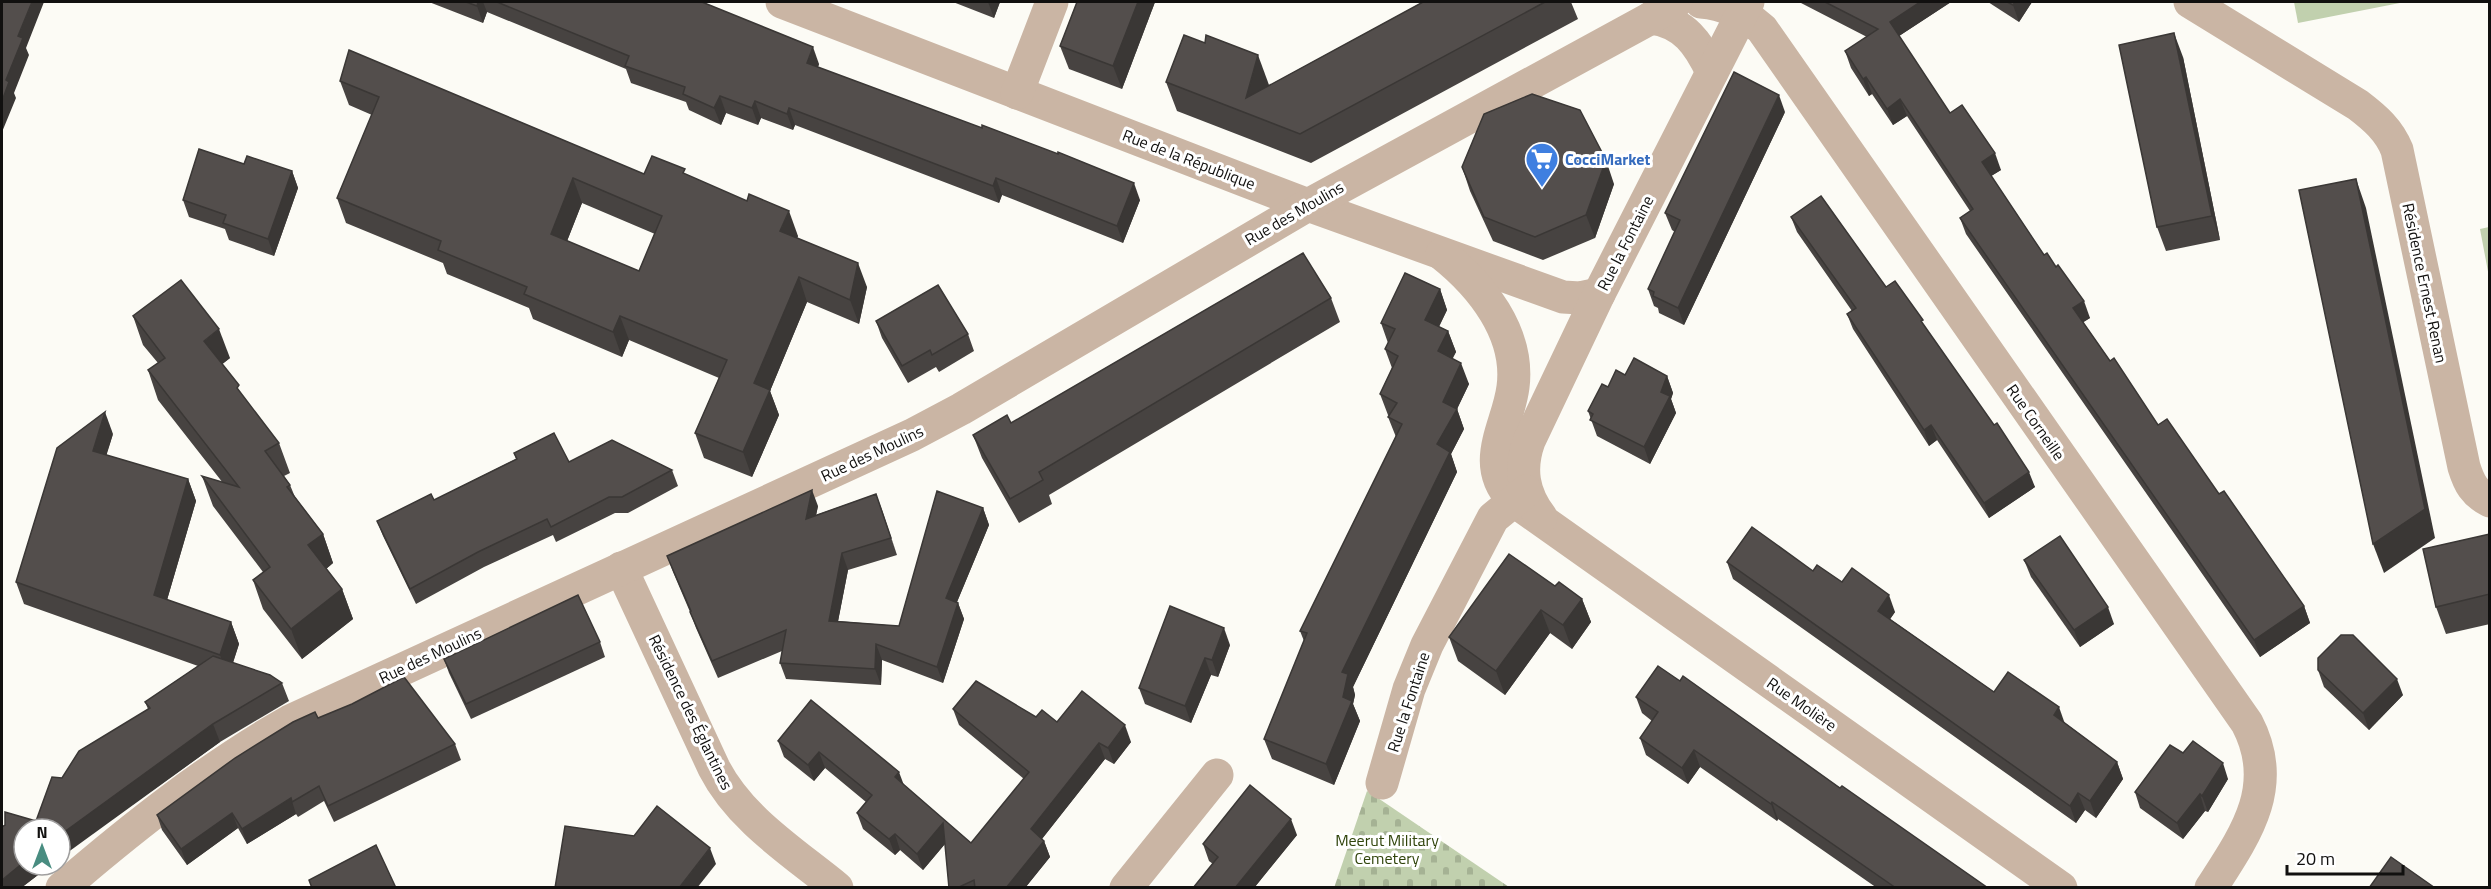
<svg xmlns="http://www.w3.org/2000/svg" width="2491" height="889" font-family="'Titillium Web',sans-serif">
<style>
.cemetery{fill:url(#cemetery-stones)}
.pitch{fill:#c1d0ae}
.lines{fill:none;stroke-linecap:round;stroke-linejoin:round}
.street{stroke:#cab5a4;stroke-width:33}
.wall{fill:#474341;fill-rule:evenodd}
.shaded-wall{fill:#3a3735}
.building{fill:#534e4c;stroke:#3a3735;stroke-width:1.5;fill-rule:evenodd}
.labels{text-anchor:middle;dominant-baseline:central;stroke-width:6;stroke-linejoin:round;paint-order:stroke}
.street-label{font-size:16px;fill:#11100f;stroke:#fff}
.shop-label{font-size:16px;font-weight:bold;fill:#366cbe;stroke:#fff;text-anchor:start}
.park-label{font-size:16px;fill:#30440b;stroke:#fff}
</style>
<defs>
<pattern id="cemetery-stones" width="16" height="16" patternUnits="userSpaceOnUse" patternTransform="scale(1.5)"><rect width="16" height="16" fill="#c1d0ae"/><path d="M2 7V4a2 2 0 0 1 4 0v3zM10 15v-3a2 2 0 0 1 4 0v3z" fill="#a5b294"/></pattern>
</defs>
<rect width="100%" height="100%" fill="#fcfbf5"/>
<polygon class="cemetery" points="1367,791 1375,796 1509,887 1334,888"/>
<g class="pitch">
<polygon points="2294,2 2405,2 2298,23"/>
<polygon points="2489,227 2490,227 2489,277 2480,229"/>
</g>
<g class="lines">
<g class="street">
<polyline points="782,2 1308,205 1563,297 1580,298 1599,294"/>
<path d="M 1701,2 C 1725,4 1744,13 1762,29 L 2247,723 C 2280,786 2246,834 2211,888"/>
<path d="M 2190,2 L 2358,105 C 2375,118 2389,130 2397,150 L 2464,467 C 2469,483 2474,493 2490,501"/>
<path d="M 1651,18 C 1684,22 1699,44 1712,72"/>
<polyline points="1017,93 1052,2"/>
<path d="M 1442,254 C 1481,285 1520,333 1513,387 C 1508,427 1478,463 1513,500 L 2061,888"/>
<path d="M 1541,517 C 1523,493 1519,469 1529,441 L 1599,294 L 1748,2"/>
<path d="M 621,568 L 714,768 C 740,819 793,852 837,888"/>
<polyline points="1382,783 1409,689 1427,645 1493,518 1526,491"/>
<path d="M 62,888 C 133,827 209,767 290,721 L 912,435 L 961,409 L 1308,205 L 1651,18 L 1676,2"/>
<polyline points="1126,888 1217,775"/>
</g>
</g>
<g class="wall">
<polygon points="429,2 702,2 819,64 818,67 1140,200 1123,243 1002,195 999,203 795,125 793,130 761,118 758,125 726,113 721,125 689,110 686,102 631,83 626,69 487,12 483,23"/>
<polygon points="953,2 1000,2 994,18"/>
<polygon points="1077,2 1155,2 1122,89 1069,69 1060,46"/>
<polygon points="1423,2 1571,2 1578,19 1311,163 1177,111 1166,82 1269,85 1268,86"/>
<polygon points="1801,2 1951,2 1899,36 1950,113 2001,170 1991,176 2044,255 2090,318 2083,322 2110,361 2158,425 2219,494 2304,606 2310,623 2260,657 1966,234 1960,218 1970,211 1907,116 1893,125 1872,94 1869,96 1851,68 1845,51 1867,37 1801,3"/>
<polygon points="1988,2 2032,2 2019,22"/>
<polygon points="2183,57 2220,240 2166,251 2157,227"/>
<path d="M 340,81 L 644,174 L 687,175 L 798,236 L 797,238 L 867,287 L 859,324 L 807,302 L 770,391 L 779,415 L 752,477 L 704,458 L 695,433 L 719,378 L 629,340 L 622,357 L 533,319 L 529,308 L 447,274 L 443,263 L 346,223 L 337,198 L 372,115 L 349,105 ZM 582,203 L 655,234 L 639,271 L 567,241 Z"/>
<polygon points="1785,112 1684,325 1659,313 1658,308 1654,306 1648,289 1675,232 1672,230 1665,213"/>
<polygon points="244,164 292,171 298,188 274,256 229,240 225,229 189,217 183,200"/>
<polygon points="1462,167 1614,184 1595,238 1543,260 1493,241 1470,191"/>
<polygon points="1791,217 1886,287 1925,327 2035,487 1989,518 1937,440 1929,446 1853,329 1847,314 1852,311 1797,232"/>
<polygon points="1440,289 1447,310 1439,327 1448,331 1456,352 1452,358 1469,384 1457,409 1464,429 1451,454 1457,472 1353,687 1355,695 1353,704 1360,721 1334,785 1272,759 1264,739 1304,641 1300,631 1396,437 1388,417 1389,415 1388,415 1380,394 1392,368 1385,349 1388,343 1381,323"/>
<polygon points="1331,298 1340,322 1049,495 1052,504 1019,523 982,458 973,435 1011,423"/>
<polygon points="133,316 230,358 222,364 242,395 279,443 290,473 284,476 290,485 295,497 323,534 333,563 326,569 342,589 353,619 302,659 263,609 253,580 263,572 213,506 202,476 223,483 158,400 148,370 158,363 143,345"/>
<polygon points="876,321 968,334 974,351 939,372 936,367 908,383 882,338"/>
<polygon points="1625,375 1667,376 1673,393 1671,399 1676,413 1650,464 1597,436 1588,411 1608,387"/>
<polygon points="113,434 106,455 188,479 196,501 167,600 231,622 239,644 233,663 282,683 289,701 220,742 72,848 24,865 51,865 21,888 2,888 36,821 62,778 148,709 145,702 198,666 24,604 16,582"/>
<polygon points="514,453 569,462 672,470 678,486 628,513 615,513 556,542 553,535 484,567 416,604 383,536 377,521 434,500 516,459"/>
<polygon points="876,494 897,555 848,570 838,621 899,626 983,508 989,525 957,602 958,603 964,619 943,683 882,660 881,685 786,679 780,663 782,651 718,678 696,628 690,612 673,572 667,556 818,506 816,515"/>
<polygon points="2490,534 2490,624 2446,634 2436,607"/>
<polygon points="2024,560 2114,624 2080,647 2031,577"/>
<polygon points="1727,562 1842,582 1895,612 1890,619 1994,692 2065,723 2117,762 2123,779 2096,818 2085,810 2076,823 1733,579"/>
<polygon points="1555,586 1582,599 1591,622 1572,649 1550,633 1505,695 1458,661 1449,637"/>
<polygon points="600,642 605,657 471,719 449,673 444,659"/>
<polygon points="1230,645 1218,677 1211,675 1191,723 1145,704 1139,688"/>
<polygon points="2318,670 2403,695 2369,730 2324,687"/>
<polygon points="1680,681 1840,788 1988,888 1877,888 1778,819 1777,821 1700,767 1688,784 1646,755 1640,738 1652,721 1642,713 1636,697"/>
<polygon points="811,700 904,785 971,843 1024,779 959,725 953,709 1036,717 1131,742 1114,764 1105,759 1042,839 1044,841 1050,857 1025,888 949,888 945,844 923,870 900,850 895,855 863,829 857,813 866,802 825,768 814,781 784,757 778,741"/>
<polygon points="318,718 455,744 461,760 334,822 324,801 298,817 296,814 247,844 238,828 187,865 162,830 157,815"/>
<polygon points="2183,753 2228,779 2208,812 2205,811 2183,839 2140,808 2135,792"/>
<polygon points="1297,835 1254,888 1193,888 1213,864 1209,861 1203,844"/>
</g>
<g class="shaded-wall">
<polygon points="32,2 44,2 26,48 29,55 14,93 16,98 2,132 2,101 6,80 18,36"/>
<polygon points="478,2 483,2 487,12 483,23 477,6"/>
<polygon points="988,2 1000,2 994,18"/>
<polygon points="1138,2 1155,2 1122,89 1113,66"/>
<polygon points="1920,2 1951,2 1896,38 1890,22"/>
<polygon points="2015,2 2032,2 2019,22 2013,5"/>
<polygon points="2174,33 2183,57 2220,240 2212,216"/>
<polygon points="813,47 819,64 813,80 807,63"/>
<polygon points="1258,55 1269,85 1259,118 1246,98"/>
<polygon points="1866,77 1872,94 1869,96 1863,79"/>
<polygon points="1779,95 1785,112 1684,325 1678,308"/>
<polygon points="720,96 726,113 721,125 714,108"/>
<polygon points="1900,99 1907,116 1893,125 1887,109"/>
<polygon points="755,101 761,118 758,125 752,108"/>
<polygon points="789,108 795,125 793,130 787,114"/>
<polygon points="1995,153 2001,170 1988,178 1982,162"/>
<polygon points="1606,160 1614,184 1595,238 1586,215"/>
<polygon points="292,171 298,188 274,256 268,239"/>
<polygon points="573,178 582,203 560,259 551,234"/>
<polygon points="996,178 1002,195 999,203 993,186"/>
<polygon points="2356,179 2366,208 2435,538 2384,573 2373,544"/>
<polygon points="1134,183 1140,200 1123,243 1117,226"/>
<polygon points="789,211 798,236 789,256 780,231"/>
<polygon points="858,263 867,287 859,324 850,300"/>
<polygon points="799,277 807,302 770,391 779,415 752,477 743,452 754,383"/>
<polygon points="1440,289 1447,310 1432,340 1425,320"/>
<polygon points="2084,301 2090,318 2079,325 2073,308"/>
<polygon points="620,316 629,340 622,357 613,332"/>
<polygon points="219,329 230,358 215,370 204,341"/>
<polygon points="1448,331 1456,352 1446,372 1438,351"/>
<polygon points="1461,363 1469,384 1457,409 1464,429 1451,454 1457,472 1353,687 1355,695 1353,704 1360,721 1334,785 1326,764 1343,697 1342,672 1437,444 1443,402"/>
<polygon points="1667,376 1673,393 1671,399 1676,413 1650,464 1644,447 1661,392"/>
<polygon points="105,412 113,434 101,473 93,451"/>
<polygon points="1931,425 1937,440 1929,446 1924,430"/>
<polygon points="2029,472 2035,487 1989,518 1984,503"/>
<polygon points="188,479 196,501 162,617 154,595"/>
<polygon points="812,490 818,506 812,535 806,519"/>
<polygon points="876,494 882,510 897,555 891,538"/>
<polygon points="983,508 989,525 952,614 946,598"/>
<polygon points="323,534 333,563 319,575 308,545"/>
<polygon points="842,553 848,570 835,637 829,621"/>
<polygon points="342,589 353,619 302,659 291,629"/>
<polygon points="1889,595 1895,612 1884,628 1878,611"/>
<polygon points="1582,599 1591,622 1572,649 1563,625"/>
<polygon points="958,603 964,619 943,683 937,667"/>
<polygon points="2304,606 2310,623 2260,657 2254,640"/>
<polygon points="2108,607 2114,624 2080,647 2074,630"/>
<polygon points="1541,610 1550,633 1505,695 1496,671"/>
<polygon points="231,622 239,644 228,677 220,655"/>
<polygon points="1224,628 1230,645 1218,677 1212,660"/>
<polygon points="876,644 882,660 881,685 875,669"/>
<polygon points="1205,658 1211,675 1191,723 1185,706"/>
<polygon points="2397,679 2403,695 2369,730 2363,713"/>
<polygon points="2059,707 2065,724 2054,715"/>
<polygon points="213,724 220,742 60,858 60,835"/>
<polygon points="1125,725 1131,742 1114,764 1108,748"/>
<polygon points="1099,743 1105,759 1037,845 1031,829"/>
<polygon points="1694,750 1700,767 1688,784 1682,768"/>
<polygon points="819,752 825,768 814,781 808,765"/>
<polygon points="2117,762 2123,779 2096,818 2090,801"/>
<polygon points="2223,763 2228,779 2208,812 2202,796"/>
<polygon points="899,772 905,788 895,777"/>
<polygon points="2078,793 2085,810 2076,823 2070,806"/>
<polygon points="2200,794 2205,811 2183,839 2177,823"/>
<polygon points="291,798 296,814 247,844 242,829"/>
<polygon points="1772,802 1778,819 1777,821 1771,804"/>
<polygon points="232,813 238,828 187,865 181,849"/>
<polygon points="1291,819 1297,835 1254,888 1235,888"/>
<polygon points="943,823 949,839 923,870 917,854"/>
<polygon points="895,834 900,850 895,855 889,839"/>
<polygon points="1044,841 1050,857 1025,888 1006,888"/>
<polygon points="710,848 716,864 697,888 679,888"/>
<polygon points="24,862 24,865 51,865 21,888 2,888 2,880"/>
</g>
<g class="building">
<polygon points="2,2 32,2 18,36 23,38 6,80 9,82 2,101"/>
<polygon points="466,2 478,2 477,6"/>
<polygon points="497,2 702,2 813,47 807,63 982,128 982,125 1058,154 1058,152 1134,183 1117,226 996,178 993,186 789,108 787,114 755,101 752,108 720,96 714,108 683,94 685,87 625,66 629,56"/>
<polygon points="1077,2 1138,2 1113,66 1060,46"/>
<polygon points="1423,2 1545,2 1300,134 1166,82 1184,35 1205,43 1206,35 1258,55 1246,98"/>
<polygon points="1825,2 1920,2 1890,22 1950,113 1962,105 1995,153 1982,162 2044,255 2047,253 2056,267 2058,265 2084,301 2073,308 2110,361 2114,358 2158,425 2167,419 2219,494 2224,491 2304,606 2254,640 1960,218 1973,209 1900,99 1887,109 1866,77 1863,79 1845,51 1878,29"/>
<polygon points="2007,2 2015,2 2013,5"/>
<polygon points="2174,33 2212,216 2157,227 2119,45"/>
<path d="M 349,50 L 644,174 L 652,156 L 685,169 L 683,173 L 747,201 L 749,194 L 789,211 L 780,231 L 858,263 L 850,300 L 799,277 L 754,383 L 770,390 L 743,452 L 695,433 L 727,360 L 620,316 L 613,332 L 524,294 L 527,287 L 438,250 L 441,241 L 337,198 L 379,97 L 340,81 ZM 573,178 L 662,216 L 639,271 L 551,234 Z"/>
<polygon points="1734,72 1779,95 1678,308 1653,296 1654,292 1648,289 1680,220 1665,213"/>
<polygon points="1532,94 1580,110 1606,160 1586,215 1535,237 1484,217 1462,167 1484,114"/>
<polygon points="199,149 244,164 247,156 292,171 268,239 223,223 226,215 183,200"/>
<polygon points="2356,179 2425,509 2373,544 2299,190"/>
<polygon points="1821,196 1886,287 1895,281 1923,320 1921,321 1994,425 1997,423 2029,472 1984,503 1931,425 1924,430 1847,314 1856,308 1791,217"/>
<polygon points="1303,253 1331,298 1039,472 1043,480 1010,499 973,435 1007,415 1011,423"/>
<polygon points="1405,273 1440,289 1425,320 1448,331 1438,351 1461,363 1443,402 1457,409 1437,444 1450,452 1342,672 1348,674 1343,697 1352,701 1326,764 1264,739 1307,633 1300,631 1402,424 1388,417 1397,403 1380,394 1398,356 1385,349 1395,329 1381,323"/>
<polygon points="181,280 219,329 204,341 239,385 237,388 279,443 265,451 290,485 287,487 323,534 308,545 342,589 291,629 253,580 270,567 202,476 239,487 148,370 165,358 133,316"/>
<polygon points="938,285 968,334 932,355 930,350 902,366 876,321"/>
<polygon points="1634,358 1667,376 1661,392 1670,396 1644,447 1590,420 1593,414 1588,411 1602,384 1608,387 1616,370 1625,375"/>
<polygon points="105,412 93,451 188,479 154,595 231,622 220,655 16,582 57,448"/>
<polygon points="554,433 569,462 612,440 672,470 622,497 609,497 551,527 547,519 478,552 410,589 377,521 431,494 434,500 517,459 514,453"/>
<polygon points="812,490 806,519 876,494 891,538 842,553 829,621 899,626 937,491 983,508 946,598 958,603 937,667 876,644 875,669 780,663 786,630 712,661 690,612 691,611 667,556"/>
<polygon points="1752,527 1813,571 1817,565 1842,582 1852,568 1889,595 1878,611 1994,692 2008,672 2059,707 2054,715 2117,762 2090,801 2078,793 2070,806 1727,562"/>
<polygon points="2490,534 2490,594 2436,607 2423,549"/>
<polygon points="2060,536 2108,607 2074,630 2024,560"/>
<polygon points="1509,554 1555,586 1559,582 1582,599 1563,625 1541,610 1496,671 1449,637"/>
<polygon points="578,595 600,642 466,704 444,659"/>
<polygon points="1170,606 1224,628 1212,660 1205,658 1185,706 1139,688"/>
<polygon points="2341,635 2353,635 2397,679 2363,713 2318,670 2318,658"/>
<polygon points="213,656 270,675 282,683 213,724 60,835 60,829 24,829 24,862 2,880 2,827 5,825 5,812 36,821 52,777 62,778 79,751 150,708 145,702"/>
<polygon points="1658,666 1680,681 1683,676 1840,788 1842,786 1988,888 1896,888 1772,802 1771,804 1694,750 1682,768 1640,738 1658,712 1636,697"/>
<polygon points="404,677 455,744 328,806 319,786 292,802 291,798 242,829 232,813 181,849 157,815 235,758 293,722 315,712 318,718 352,704"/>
<polygon points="976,681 1036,717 1042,710 1057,722 1082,691 1125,725 1108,748 1099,743 1031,829 1044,841 1006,888 975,888 974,880 957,888 949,888 943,823 917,854 895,834 889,839 857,813 872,795 819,752 808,765 778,741 811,700 899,772 895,777 971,843 1029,772 953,709"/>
<polygon points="2193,741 2223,763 2202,796 2200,794 2177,823 2135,792 2170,745 2183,753"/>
<polygon points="1250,785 1291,819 1235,888 1193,888 1218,857 1203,844"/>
<polygon points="657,806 710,848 679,888 555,888 565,826 634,836"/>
<polygon points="376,845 396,888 312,888 309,880"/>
<polygon points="2391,857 2435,888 2369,888"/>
</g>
<defs>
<symbol id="supermarket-pin" viewBox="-11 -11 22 30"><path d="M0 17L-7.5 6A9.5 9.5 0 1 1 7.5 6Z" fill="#3f7fe0" stroke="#fff"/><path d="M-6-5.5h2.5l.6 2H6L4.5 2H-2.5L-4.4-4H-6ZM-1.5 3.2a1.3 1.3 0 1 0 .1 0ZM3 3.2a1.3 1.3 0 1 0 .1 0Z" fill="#fff"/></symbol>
</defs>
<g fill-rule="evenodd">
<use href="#supermarket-pin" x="1523" y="140" width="38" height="52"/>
</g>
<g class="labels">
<g class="street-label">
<text transform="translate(1189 159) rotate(21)">Rue de la République</text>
<text transform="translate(1294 213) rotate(-30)">Rue des Moulins</text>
<text transform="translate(1625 243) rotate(-63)">Rue la Fontaine</text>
<text transform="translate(2425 283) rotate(78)">Résidence Ernest Renan</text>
<text transform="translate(2036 422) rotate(55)">Rue Corneille</text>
<text transform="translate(872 453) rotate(-25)">Rue des Moulins</text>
<text transform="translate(430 655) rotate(-25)">Rue des Moulins</text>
<text transform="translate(1408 702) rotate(-72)">Rue la Fontaine</text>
<text transform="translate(1802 704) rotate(35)">Rue Molière</text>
<text transform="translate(691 712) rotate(64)">Résidence des Églantines</text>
</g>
<g class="shop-label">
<text x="1565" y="159">CocciMarket</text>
</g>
<g class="park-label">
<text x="1387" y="840">Meerut Military<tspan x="1387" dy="18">Cemetery</tspan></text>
</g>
</g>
<rect width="2491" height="889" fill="none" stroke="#11100f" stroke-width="6"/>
<g transform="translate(42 847)"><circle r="28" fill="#ffffff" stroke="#a09f9f" stroke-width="1.5"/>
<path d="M0-4.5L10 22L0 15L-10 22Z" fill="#498d81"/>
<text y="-9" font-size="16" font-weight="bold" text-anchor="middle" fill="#11100f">N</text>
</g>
<path d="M2287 865v9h116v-9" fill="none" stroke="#11100f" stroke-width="3"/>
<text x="2296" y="865" font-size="18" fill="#11100f" stroke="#ffffff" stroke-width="4.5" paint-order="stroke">20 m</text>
</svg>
